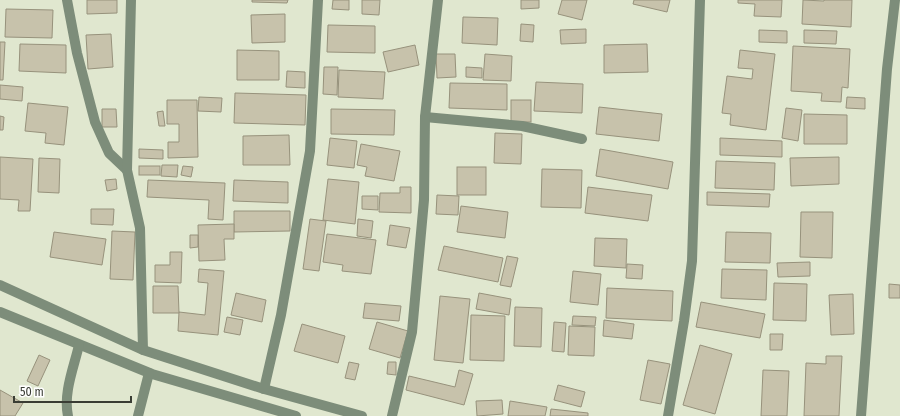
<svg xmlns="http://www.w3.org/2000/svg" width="900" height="416" font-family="'Fira Sans Condensed',sans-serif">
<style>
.building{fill:#c7c2ab;stroke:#97927c}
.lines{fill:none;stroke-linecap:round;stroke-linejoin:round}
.minor{stroke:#7d8d7a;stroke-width:10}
</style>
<rect width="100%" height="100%" fill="#e0e7cf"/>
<g class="building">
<polygon points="87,0 117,0 117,13 87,14"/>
<polygon points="252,0 288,0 287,3 252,2"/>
<polygon points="333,0 349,0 349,10 332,9"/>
<polygon points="362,0 380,0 379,15 362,14"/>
<polygon points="521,0 539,0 539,8 521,9"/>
<polygon points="562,0 587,0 582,20 558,14"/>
<polygon points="634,0 670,0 667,12 633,4"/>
<polygon points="738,0 782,0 781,17 754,16 755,4 738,3"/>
<polygon points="803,0 824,1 824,0 852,0 851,27 802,24"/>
<polygon points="6,9 53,10 52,38 5,37"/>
<polygon points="285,14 285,42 252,43 251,15"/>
<polygon points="463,17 498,18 497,45 462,43"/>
<polygon points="521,24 534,25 533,42 520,41"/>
<polygon points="328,25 375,26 375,53 327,52"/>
<polygon points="586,29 586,43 561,44 560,30"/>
<polygon points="759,30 787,31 787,43 759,42"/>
<polygon points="804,30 837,31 836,44 804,43"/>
<polygon points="111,34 113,67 88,69 86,35"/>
<polygon points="0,42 5,42 3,80 0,80"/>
<polygon points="20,44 66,45 66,73 19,71"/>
<polygon points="647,44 648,72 604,73 604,45"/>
<polygon points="415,45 419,65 388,72 383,52"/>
<polygon points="793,46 850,49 848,88 842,87 841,102 821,101 822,93 791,91"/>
<polygon points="237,50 279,51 279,80 237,80"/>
<polygon points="740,50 775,54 766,130 730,125 731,114 722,113 727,76 752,79 753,69 738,68"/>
<polygon points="436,54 455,54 456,77 437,78"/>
<polygon points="485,54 512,56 511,81 483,80"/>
<polygon points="324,67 338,67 337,95 323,94"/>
<polygon points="466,67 482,68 482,78 466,77"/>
<polygon points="339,70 385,72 383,99 338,97"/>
<polygon points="287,71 305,72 305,88 286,87"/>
<polygon points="536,82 583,84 582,113 534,111"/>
<polygon points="450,83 507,84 507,110 449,108"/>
<polygon points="0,85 23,87 22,101 0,99"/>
<polygon points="235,93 306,95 305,125 234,123"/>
<polygon points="199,97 222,98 221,112 198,111"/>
<polygon points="847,97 865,98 865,109 846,108"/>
<polygon points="167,100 197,100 198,157 168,158 168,142 179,142 179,124 167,124"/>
<rect x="511" y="100" width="20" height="22"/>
<polygon points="28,103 68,107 64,145 45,143 46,133 25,131"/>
<polygon points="599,107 662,114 659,141 596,134"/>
<polygon points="786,108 802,110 798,141 782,138"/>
<polygon points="102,109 116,109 117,127 102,127"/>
<polygon points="331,109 395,110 394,135 331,134"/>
<polygon points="163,111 165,126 159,126 157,112"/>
<polygon points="804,114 847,115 847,144 804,144"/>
<polygon points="0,116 4,117 3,130 0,130"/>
<polygon points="495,133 522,134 521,164 494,163"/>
<polygon points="289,135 290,165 243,165 243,136"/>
<polygon points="330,138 357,141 354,168 327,165"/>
<polygon points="720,138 782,141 782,157 720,155"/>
<polygon points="361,144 400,151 394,181 365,176 367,167 357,165"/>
<polygon points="139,149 163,150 163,159 139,158"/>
<polygon points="600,149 673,162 668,189 596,176"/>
<polygon points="0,157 33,159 30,211 18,211 19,200 0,199"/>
<polygon points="839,157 839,184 791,186 790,158"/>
<polygon points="39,158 60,159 59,193 38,192"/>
<polygon points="716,161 775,163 774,190 715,188"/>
<polygon points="162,165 178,165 177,177 161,176"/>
<rect x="139" y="166" width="21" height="9"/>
<polygon points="183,166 193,167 191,177 181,175"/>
<rect x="457" y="167" width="29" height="28"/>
<polygon points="542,169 582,170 581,208 541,207"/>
<polygon points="116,179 117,189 107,191 105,180"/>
<polygon points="328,179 359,182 355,224 323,220"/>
<polygon points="148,180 225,183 223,220 208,219 209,200 147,197"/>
<polygon points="234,180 288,182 288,203 233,201"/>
<polygon points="400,187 411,187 411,213 379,212 380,193 400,193"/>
<polygon points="588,187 652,195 648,221 585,213"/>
<polygon points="707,192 770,194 769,207 707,205"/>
<polygon points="437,195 459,196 458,215 436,214"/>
<polygon points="362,196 378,196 378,210 362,209"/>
<polygon points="461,206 508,212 505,238 457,232"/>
<polygon points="91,209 114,209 113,225 91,224"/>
<polygon points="234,211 290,211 290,231 234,232"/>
<polygon points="801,212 833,212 832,258 800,257"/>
<polygon points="310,219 326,221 319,271 303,269"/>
<polygon points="358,219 373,221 371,238 357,236"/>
<polygon points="234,224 234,239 224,239 225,260 199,261 198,225"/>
<polygon points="390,225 410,228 406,248 387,245"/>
<polygon points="112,231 135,232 133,280 110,279"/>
<polygon points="54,232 106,239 102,265 50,257"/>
<polygon points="726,232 771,233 770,263 725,262"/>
<polygon points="327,234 376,240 371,274 342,271 343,265 323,262"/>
<polygon points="190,235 198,235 198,247 190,248"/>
<polygon points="595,238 627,239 626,268 594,266"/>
<polygon points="444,246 503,258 498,282 438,270"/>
<polygon points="170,252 182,252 181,283 155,282 155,265 170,265"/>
<polygon points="507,256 518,258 511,287 500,285"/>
<polygon points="810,262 810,276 778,277 777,263"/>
<polygon points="627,264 643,265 642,279 626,278"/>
<polygon points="199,269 224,271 218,335 178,331 179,312 205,315 208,283 198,282"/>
<polygon points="722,269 767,270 766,300 721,298"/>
<polygon points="573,271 601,274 598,305 570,302"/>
<polygon points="774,283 807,284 806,321 773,320"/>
<polygon points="889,284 900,285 900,298 889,298"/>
<polygon points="153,286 178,286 179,313 153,313"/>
<polygon points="607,288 673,291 672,321 606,318"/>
<polygon points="236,293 266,300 262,322 231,315"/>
<polygon points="479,293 511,299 509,315 476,309"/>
<polygon points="853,294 854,334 831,335 829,295"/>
<polygon points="440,296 470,299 463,363 434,360"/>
<polygon points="701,302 765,314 760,338 696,327"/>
<polygon points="365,303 401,306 399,321 363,318"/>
<polygon points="515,307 542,308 541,347 514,346"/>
<polygon points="471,315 505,316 504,361 470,360"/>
<polygon points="573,316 596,317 595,326 572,325"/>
<polygon points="227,317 243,320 240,335 224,332"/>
<polygon points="604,320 634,324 632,339 603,336"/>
<polygon points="377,322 408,331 400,358 369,349"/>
<polygon points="554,322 566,323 564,352 552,351"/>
<polygon points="302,324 345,336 338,363 294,351"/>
<polygon points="569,326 595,327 594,356 568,355"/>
<polygon points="770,334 783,334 782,350 770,350"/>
<polygon points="700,345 732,354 715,414 683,405"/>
<polygon points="39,355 50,360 38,386 27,381"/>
<polygon points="826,356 842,356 839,416 804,416 806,363 826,364"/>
<polygon points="648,360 670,364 661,404 640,400"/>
<polygon points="349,362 359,364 355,380 345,378"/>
<polygon points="388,362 396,362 396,375 387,374"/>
<polygon points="459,370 473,374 464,405 406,390 409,376 455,387"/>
<polygon points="763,370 789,371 787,416 761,416"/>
<polygon points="558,385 585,392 581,407 554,400"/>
<polygon points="0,390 23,403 15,416 0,416"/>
<polygon points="502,400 503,414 477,416 476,401"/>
<polygon points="510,401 547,407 545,416 508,416"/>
<polygon points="551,409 588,413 588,416 550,416"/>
</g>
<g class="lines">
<g class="minor">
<polyline points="67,0 77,53 95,122 109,153 127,170"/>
<polyline points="131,0 127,170 140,228 143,350"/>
<polyline points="425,117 522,126 582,139"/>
<polyline points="0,285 143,350 264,389 362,416"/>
<polyline points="0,312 152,374 296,416"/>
<polyline points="264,389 281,315 310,151 318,0"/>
<path d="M 68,416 C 63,393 74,367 79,345"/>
<polyline points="138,416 149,373"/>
<polyline points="392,416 412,332 424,200 425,117 438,0"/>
<polyline points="668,416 684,321 692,261 700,0"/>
<polyline points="861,416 887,69 895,0"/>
</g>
</g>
<path d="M14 396v6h117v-6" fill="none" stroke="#3a3d34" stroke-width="2"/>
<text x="20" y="396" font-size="12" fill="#3a3d34" stroke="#ffffff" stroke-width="3" paint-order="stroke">50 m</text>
</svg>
